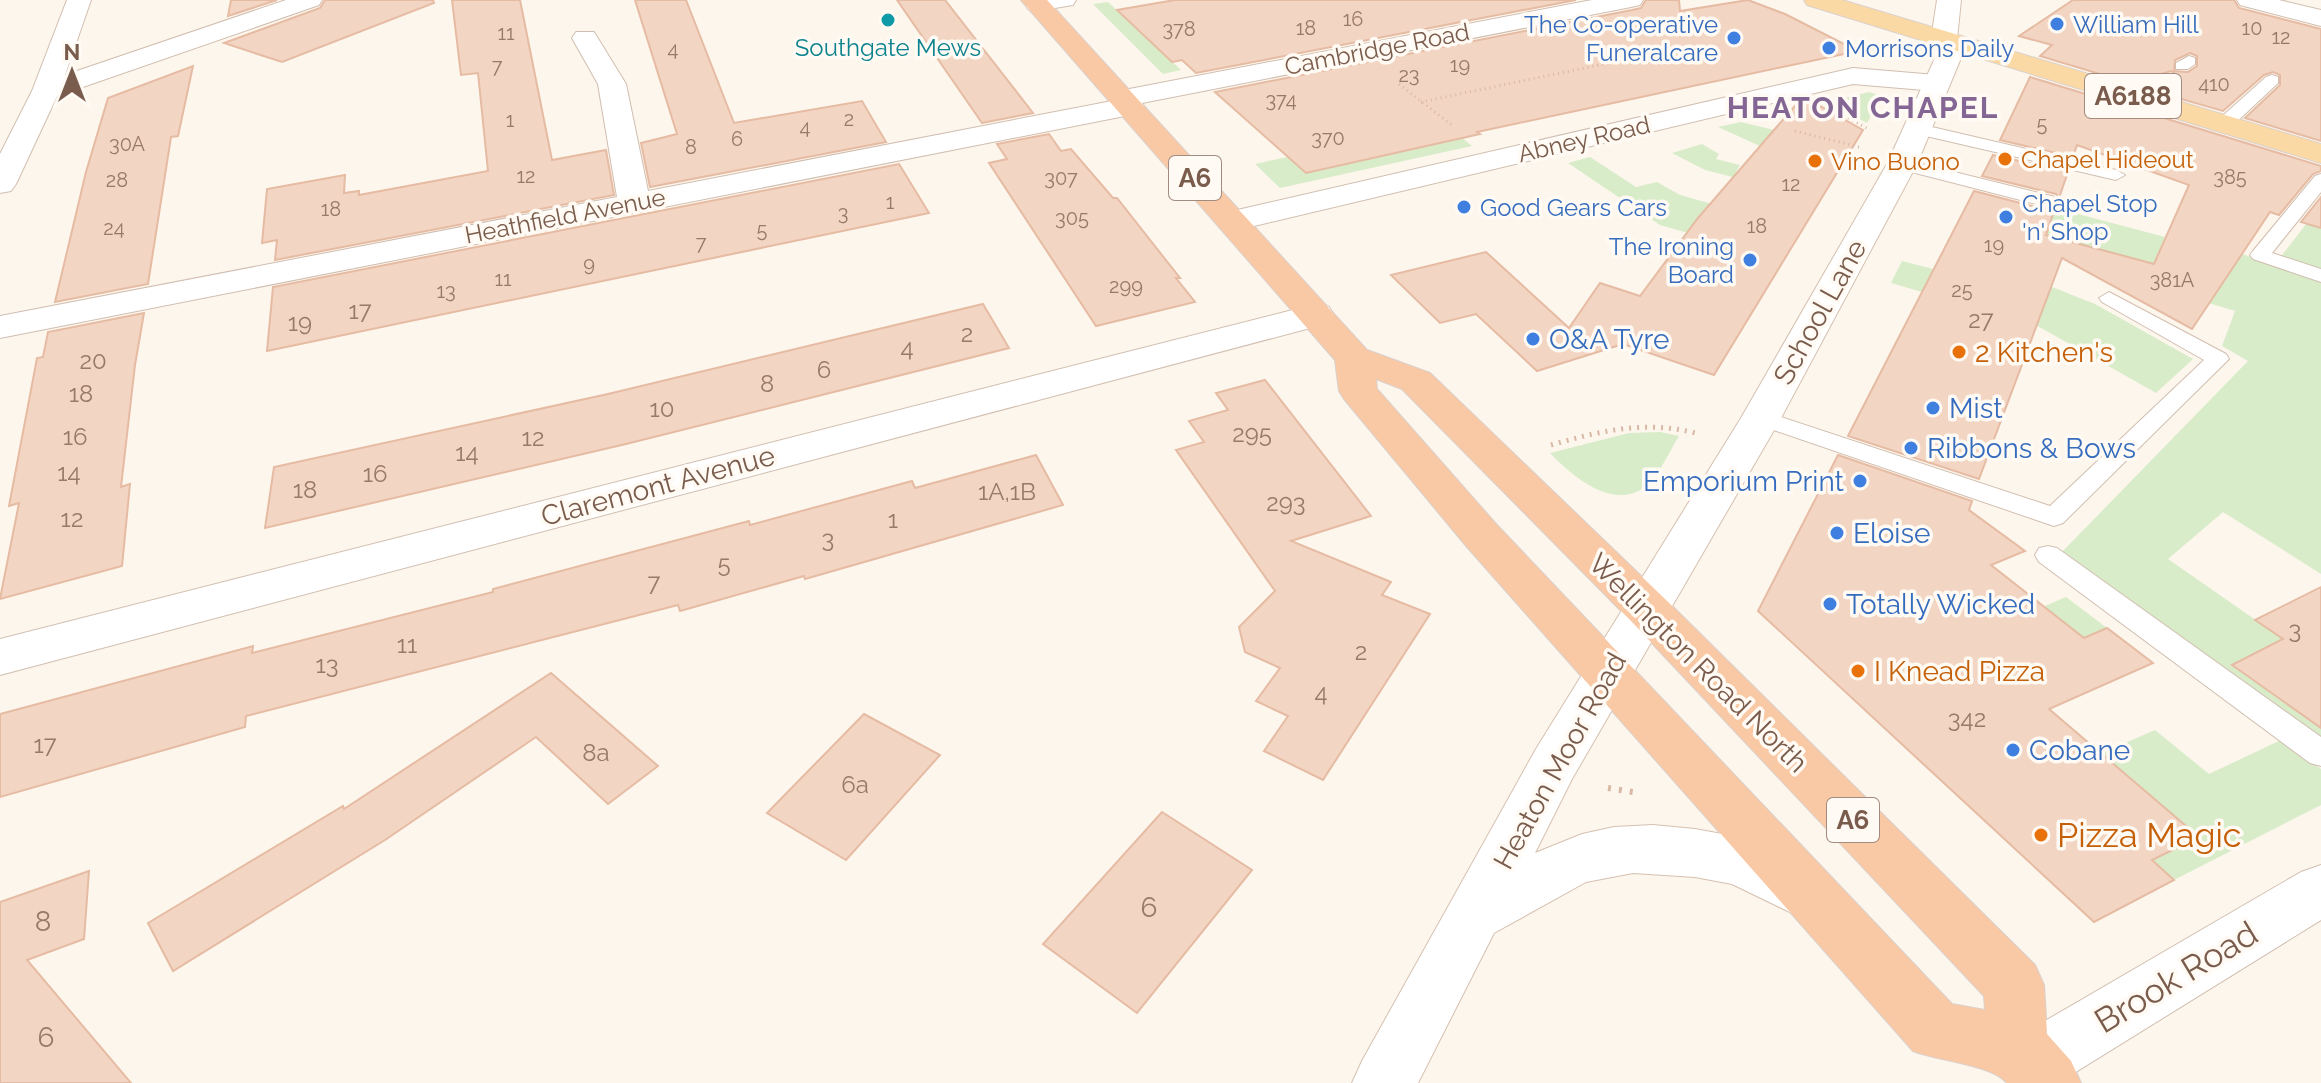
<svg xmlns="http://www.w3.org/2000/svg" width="2321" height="1083" font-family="Raleway,sans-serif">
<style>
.green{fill:#d8ecc9}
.building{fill:#f3d5c3;stroke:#e6bba3;stroke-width:2;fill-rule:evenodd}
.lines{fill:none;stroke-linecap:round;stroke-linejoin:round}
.service-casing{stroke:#d1beb0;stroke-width:2}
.minor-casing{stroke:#d1beb0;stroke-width:2}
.secondary-casing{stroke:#d6c0b0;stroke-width:2}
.primary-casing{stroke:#dad1cd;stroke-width:2}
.trunk-casing{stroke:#dad1cd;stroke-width:2}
.path-far2{stroke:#d9b8a5;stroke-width:3;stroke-dasharray:1 4;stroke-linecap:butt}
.path-far1{stroke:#d9b8a5;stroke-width:5;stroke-dasharray:2 6;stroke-linecap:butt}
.path{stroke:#d9b8a5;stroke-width:6;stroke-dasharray:3 8;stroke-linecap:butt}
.service{fill:#fff;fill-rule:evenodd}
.minor{fill:#fff;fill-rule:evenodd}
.secondary{fill:#fff;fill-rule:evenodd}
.primary{fill:#fbd9a5;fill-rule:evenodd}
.trunk{fill:#f9c8a4;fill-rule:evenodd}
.culture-dot{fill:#0f9aa8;stroke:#fffaf3;stroke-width:3}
.shop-dot{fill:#3f7fe0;stroke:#fffaf3;stroke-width:3}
.food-dot{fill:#e8710a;stroke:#fffaf3;stroke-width:3}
.labels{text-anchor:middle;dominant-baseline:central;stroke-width:7;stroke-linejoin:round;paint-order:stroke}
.far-number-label{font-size:20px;fill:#987a6a}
.far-shop-label{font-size:24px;fill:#366cbe;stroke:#fffaf3;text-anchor:start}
.far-culture-label{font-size:24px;fill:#0d838f;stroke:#fffaf3}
.far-street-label{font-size:24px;fill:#7a5c4d;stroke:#fffaf3}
.far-food-label{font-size:24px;fill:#c56008;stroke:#fffaf3;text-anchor:start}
.number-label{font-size:24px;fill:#987a6a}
.shield{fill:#fffaf3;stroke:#a28b7f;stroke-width:2}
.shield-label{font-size:26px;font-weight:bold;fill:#7a5c4d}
.street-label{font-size:28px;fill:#7a5c4d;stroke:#fffaf3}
.shop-label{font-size:28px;fill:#366cbe;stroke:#fffaf3;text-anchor:start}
.food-label{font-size:28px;fill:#c56008;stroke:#fffaf3;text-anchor:start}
.near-number-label{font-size:28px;fill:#987a6a}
.far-district-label{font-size:30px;font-weight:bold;letter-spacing:2px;fill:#846695;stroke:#fffaf3}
.near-food-label{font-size:34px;fill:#c56008;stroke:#fffaf3;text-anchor:start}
.near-street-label{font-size:34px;fill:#7a5c4d;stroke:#fffaf3}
</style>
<rect width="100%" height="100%" fill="#fdf6ec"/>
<g class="green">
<polygon points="1108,2 1181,70 1163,74 1093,4"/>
<polygon points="1869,92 1882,96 1867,123 1827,102"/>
<polygon points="1418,102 1472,146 1280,188 1255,164 1287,157 1306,173 1373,158"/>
<polygon points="1741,122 1802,137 1762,147 1718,127"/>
<polygon points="1702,144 1719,154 1716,159 1740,165 1736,172 1771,182 1768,186 1705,170 1672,153"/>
<polygon points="1590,157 1636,187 1657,182 1680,195 1748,214 1743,222 1704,210 1693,224 1727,244 1660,225 1568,163"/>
<polygon points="2055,208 2165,237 2154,264 2046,235"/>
<polygon points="2307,223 2321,228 2321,272 2279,259"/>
<polygon points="2242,254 2321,280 2321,574 2223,512 2168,559 2283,639 2232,665 2321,728 2321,739 2062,552 2248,361 2222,346 2235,311 2189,297"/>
<polygon points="1902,261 1933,269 1922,292 1891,283"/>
<polygon points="2032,279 2095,304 2193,359 2156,393 2036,325"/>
<path d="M 1660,432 L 1679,436 C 1670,450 1661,472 1648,484 C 1616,514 1572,476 1550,453 L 1629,433 Z"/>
<polygon points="2066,597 2107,628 1961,691 1967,639"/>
<polygon points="2155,730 2209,774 2281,740 2321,769 2321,805 2174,880 2152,860 2198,836 2115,766 2054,774"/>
</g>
<g class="building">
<polygon points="231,0 277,0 228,16"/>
<polygon points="325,0 433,0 434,3 282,62 224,43 320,8"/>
<polygon points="452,0 520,0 552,160 606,150 614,195 275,260 277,240 262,243 267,189 345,175 344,193 359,191 359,195 488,171 478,73 461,75"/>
<polygon points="635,0 686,0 734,123 862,101 886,142 650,187 641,143 677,134"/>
<polygon points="897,0 945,0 1033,113 982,123"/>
<polygon points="1175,0 1576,0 1196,73 1182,60 1172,62 1117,10"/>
<polygon points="1646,0 1679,0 1680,11 1748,0 1785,14 1858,51 1477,132 1480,134 1306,173 1215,92 1632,10 1641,8"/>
<path d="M 2073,0 L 2234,0 L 2239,8 L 2321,29 L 2321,141 L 2245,118 L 2280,85 L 2280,75 L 2273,72 L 2264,75 L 2223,111 L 2167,95 L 2180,78 L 2171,71 L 2161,74 L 2146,88 L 2040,56 L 2052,45 L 2019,36 ZM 2190,53 L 2197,56 L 2197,66 L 2188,72 L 2174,71 L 2175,60 Z"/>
<polygon points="193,66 178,136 171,137 148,284 55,302 86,172 108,98"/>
<polygon points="2030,77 2321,166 2321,171 2313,174 2279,215 2270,212 2192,329 2062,258 1979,479 1848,436 1974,191 2047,210 2056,205 2046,235 2154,264 2189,185 2077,145 2073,157 2000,140"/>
<polygon points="1806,98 1863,130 1714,375 1623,344 1537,371 1476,314 1440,323 1391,275 1486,252 1569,328 1600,283 1640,296 1698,218 1800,100"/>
<polygon points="1049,134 1061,151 1071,149 1113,198 1117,198 1180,278 1176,278 1195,302 1096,326 989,163 1007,159 997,144"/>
<polygon points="1993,155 2068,172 2059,198 2056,194 1982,176"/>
<polygon points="899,164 929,213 267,351 273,287"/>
<polygon points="2321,197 2321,228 2301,222"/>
<polygon points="983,304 1009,348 626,444 265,528 274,467 608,394"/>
<polygon points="144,313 135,365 121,487 130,484 122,566 0,599 19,503 9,506 37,358 43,357 48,332"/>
<polygon points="1265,380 1371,516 1291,541 1391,582 1382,595 1430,614 1323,780 1264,751 1288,716 1256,701 1280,668 1245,652 1239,627 1275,591 1176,450 1204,442 1189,421 1228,410 1216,393"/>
<polygon points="1036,455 1063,505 805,579 804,576 680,611 678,605 246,716 245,727 0,797 0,714 253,646 252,653 493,592 493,589 749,521 750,525 912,481 915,488"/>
<polygon points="1838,455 1972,501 1969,510 2025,551 1991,565 2084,638 2107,628 2153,663 2049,709 2199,837 2152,860 2174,880 2094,922 1758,611"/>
<polygon points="2321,587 2321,728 2232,665 2283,639 2255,620"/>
<polygon points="551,673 658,766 608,804 536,737 385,840 173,971 148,923 343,806 344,809"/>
<polygon points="864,714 940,755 846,860 767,813"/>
<polygon points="1162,812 1252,870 1137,1013 1043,944"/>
<polygon points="89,871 84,939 27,960 131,1083 0,1083 0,902"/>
</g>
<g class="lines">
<defs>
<g id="service">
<polygon points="2189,56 2195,58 2195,64 2188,69 2176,69 2176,63"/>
<polygon points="2169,74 2177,79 2175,82 2154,105 2142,105 2140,101 2142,97 2163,76"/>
<polygon points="2272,75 2278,77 2278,83 2230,128 2218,128 2215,124 2218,120 2266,77"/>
<polygon points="1919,124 2116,170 2125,175 2116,180 1913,133 1910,129 1913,125"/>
<polygon points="1902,159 2055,197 2057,201 2048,207 1896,168 1893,164 1896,160"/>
<polygon points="2321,174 2321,192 2272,253 2321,269 2321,282 2253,259 2250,255 2253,251 2315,176"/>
<polygon points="2109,292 2226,354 2229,359 2063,523 2054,526 2045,523 1753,423 1749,418 1753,413 1769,413 2050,506 2204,360 2102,302 2099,298"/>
<polygon points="2048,546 2057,548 2321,737 2321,766 2310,763 2039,562 2035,555 2039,548"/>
</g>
<g id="minor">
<polygon points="67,0 91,0 65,75 286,0 322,0 319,5 57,96 16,184 11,191 0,193 0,154 32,91"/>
<polygon points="1027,0 1076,0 1073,5 1037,11 1028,9 1025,4"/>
<polygon points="1592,0 1643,0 1640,5 1631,7 1142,103 1144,106 1140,112 1130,115 0,338 0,316 617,197 598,84 572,38 576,32 594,32 626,84 648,191 1112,101 1110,98 1114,92 1124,90"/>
<polygon points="2237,0 2279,0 2321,10 2321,26 2240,5"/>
<polygon points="1853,68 1936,75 1946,77 1950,83 1946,89 1936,91 1853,84 1233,231 1221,228 1217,221 1221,214 1233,211"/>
<polygon points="1316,304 1329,307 1334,315 1329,323 0,675 0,639"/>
<polygon points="2321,865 2321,920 2058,1083 2008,1083 2000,1064 2009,1042 2301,872"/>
</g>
<polygon id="secondary" points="1937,0 1961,0 1957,39 1961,58 1917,164 1781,418 1572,779 1535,853 1582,834 1614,827 1653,825 1695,829 1733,836 1783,855 1824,876 1832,894 1824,912 1804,919 1732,884 1695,877 1633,873 1586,882 1494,933 1418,1083 1352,1083 1362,1061 1536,749 1741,418 1887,164 1935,58 1931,39"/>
<polygon id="primary" points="1804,0 1842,0 2321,144 2321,163 1807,5"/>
<path id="trunk" d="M 1021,0 L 1047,0 L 1367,350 L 1430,373 L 1664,598 L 2035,965 L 2044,985 L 2047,1034 L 2071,1061 L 2081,1083 L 2007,1083 C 1992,1065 1939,1061 1913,1051 L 1467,547 L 1344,399 L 1339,391 L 1335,360 ZM 1376,379 L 1402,389 L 1632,622 L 1984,996 L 1985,1010 L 1952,1004 L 1497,525 L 1377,389 Z"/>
</defs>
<use href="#service" class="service-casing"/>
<use href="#minor" class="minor-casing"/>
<use href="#secondary" class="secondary-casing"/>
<use href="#primary" class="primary-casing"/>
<use href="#trunk" class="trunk-casing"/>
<g class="path-far2">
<polyline points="1399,84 1454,127"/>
<polyline points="1421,102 1666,51"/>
<polyline points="1848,118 1870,130"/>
<polyline points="1795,131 1863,148"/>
</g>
<path class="path-far1" d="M 1551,445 C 1600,431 1645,420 1695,433"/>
<polyline class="path" points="1608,788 1633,792"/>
<use href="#service" class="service"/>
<use href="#minor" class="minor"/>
<use href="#secondary" class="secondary"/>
<use href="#primary" class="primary"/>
<use href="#trunk" class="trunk"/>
</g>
<circle class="culture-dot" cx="888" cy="20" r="8"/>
<g class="shop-dot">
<circle cx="2057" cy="24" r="8"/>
<circle cx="1734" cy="38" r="8"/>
<circle cx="1829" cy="48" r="8"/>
<circle cx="1464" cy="207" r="8"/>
<circle cx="2006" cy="217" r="8"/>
<circle cx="1750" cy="260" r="8"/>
<circle cx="1533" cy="339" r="8"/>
<circle cx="1933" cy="408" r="8"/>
<circle cx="1911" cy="448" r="8"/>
<circle cx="1860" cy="481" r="8"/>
<circle cx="1837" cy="533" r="8"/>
<circle cx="1830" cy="604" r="8"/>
<circle cx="2013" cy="750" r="8"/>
</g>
<g class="food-dot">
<circle cx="2005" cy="159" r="8"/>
<circle cx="1815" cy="161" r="8"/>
<circle cx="1959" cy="352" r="8"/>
<circle cx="1858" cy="671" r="8"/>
<circle cx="2041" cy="835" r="8"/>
</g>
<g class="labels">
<g class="far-number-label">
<text x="1353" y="19">16</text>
<text x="1306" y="28">18</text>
<text x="2252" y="28">10</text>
<text x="1179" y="29">378</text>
<text x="506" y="33">11</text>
<text x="2281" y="37">12</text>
<text x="673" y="49">4</text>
<text x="1460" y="65">19</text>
<text x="497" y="66">7</text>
<text x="1409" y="75">23</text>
<text x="2214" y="84">410</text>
<text x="1281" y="100">374</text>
<text x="849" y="119">2</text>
<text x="510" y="120">1</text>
<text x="2042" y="124">5</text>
<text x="805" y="127">4</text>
<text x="1328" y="138">370</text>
<text x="737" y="139">6</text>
<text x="127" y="144">30A</text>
<text x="691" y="147">8</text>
<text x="526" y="176">12</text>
<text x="2230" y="177">385</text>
<text x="1061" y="178">307</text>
<text x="117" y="180">28</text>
<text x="1791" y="184">12</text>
<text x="890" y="202">1</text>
<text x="331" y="209">18</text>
<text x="843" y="213">3</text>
<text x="1072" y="218">305</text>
<text x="1757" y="226">18</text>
<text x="114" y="228">24</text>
<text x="762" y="230">5</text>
<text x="701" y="243">7</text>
<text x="1994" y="245">19</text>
<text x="589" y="264">9</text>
<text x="503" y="279">11</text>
<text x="2172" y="280">381A</text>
<text x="1126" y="286">299</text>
<text x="1962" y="290">25</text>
<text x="446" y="291">13</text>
</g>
<g class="far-shop-label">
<text x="1718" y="24" text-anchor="end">The Co-operative<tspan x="1718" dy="28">Funeralcare</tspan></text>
<text x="2073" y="24">William Hill</text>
<text x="1845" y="48">Morrisons Daily</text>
<text x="2022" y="203">Chapel Stop<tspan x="2022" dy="28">'n' Shop</tspan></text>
<text x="1480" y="207">Good Gears Cars</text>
<text x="1734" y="246" text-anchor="end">The Ironing<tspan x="1734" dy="28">Board</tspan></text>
</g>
<g class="far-culture-label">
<text x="888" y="47">Southgate Mews</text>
</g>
<g class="far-street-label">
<text transform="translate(1377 49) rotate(-11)">Cambridge Road</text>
<text transform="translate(1584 139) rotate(-13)">Abney Road</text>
<text transform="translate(565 216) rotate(-11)">Heathfield Avenue</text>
</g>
<g class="far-food-label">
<text x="2021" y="159">Chapel Hideout</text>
<text x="1831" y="161">Vino Buono</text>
</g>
<g class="number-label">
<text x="360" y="310">17</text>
<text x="1981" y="319">27</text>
<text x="300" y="322">19</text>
<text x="967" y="333">2</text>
<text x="907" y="347">4</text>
<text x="93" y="360">20</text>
<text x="824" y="369">6</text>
<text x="767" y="383">8</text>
<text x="81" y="393">18</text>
<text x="662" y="408">10</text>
<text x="1252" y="433">295</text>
<text x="75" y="436">16</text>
<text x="533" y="437">12</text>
<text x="467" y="452">14</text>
<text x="69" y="472">14</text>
<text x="375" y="473">16</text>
<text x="305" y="489">18</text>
<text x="1007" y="491">1A,1B</text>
<text x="1286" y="502">293</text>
<text x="72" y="518">12</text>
<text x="893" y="519">1</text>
<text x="828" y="538">3</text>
<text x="724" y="563">5</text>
<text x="654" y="582">7</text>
<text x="2295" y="629">3</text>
<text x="407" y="644">11</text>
<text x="1361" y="651">2</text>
<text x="327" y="664">13</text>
<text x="1321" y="692">4</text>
<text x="1967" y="718">342</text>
<text x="45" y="744">17</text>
<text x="596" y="752">8a</text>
<text x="855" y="784">6a</text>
</g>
<g class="shield">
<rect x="2085" y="74" width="96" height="44" rx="6"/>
<rect x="1169" y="156" width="52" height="44" rx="6"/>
<rect x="1827" y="798" width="52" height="44" rx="6"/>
</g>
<g class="shield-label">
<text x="2133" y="96">A6188</text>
<text x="1195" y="178">A6</text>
<text x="1853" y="820">A6</text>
</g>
<g class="street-label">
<text transform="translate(1820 312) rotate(-61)">School Lane</text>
<text transform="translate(658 486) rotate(-15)">Claremont Avenue</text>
<text transform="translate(1698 663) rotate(45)">Wellington Road North</text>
<text transform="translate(1560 761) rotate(-61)">Heaton Moor Road</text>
</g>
<g class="shop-label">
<text x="1549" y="339">O&amp;A Tyre</text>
<text x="1949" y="408">Mist</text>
<text x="1927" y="448">Ribbons &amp; Bows</text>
<text x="1844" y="481" text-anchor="end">Emporium Print</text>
<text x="1853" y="533">Eloise</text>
<text x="1846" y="604">Totally Wicked</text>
<text x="2029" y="750">Cobane</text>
</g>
<g class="food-label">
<text x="1975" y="352">2 Kitchen's</text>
<text x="1874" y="671">I Knead Pizza</text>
</g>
<g class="near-number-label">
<text x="1149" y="907">6</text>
<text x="43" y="921">8</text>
<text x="46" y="1037">6</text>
</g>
<g class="far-district-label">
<text x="1863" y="107">HEATON CHAPEL</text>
</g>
<g class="near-food-label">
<text x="2057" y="835">Pizza Magic</text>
</g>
<g class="near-street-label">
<text transform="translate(2176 977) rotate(-31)">Brook Road</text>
</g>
</g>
<g transform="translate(72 72)" stroke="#fffaf3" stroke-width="6" paint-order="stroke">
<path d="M0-6L14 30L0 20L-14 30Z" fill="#7a5c4d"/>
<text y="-12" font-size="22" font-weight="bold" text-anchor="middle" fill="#7a5c4d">N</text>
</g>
</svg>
